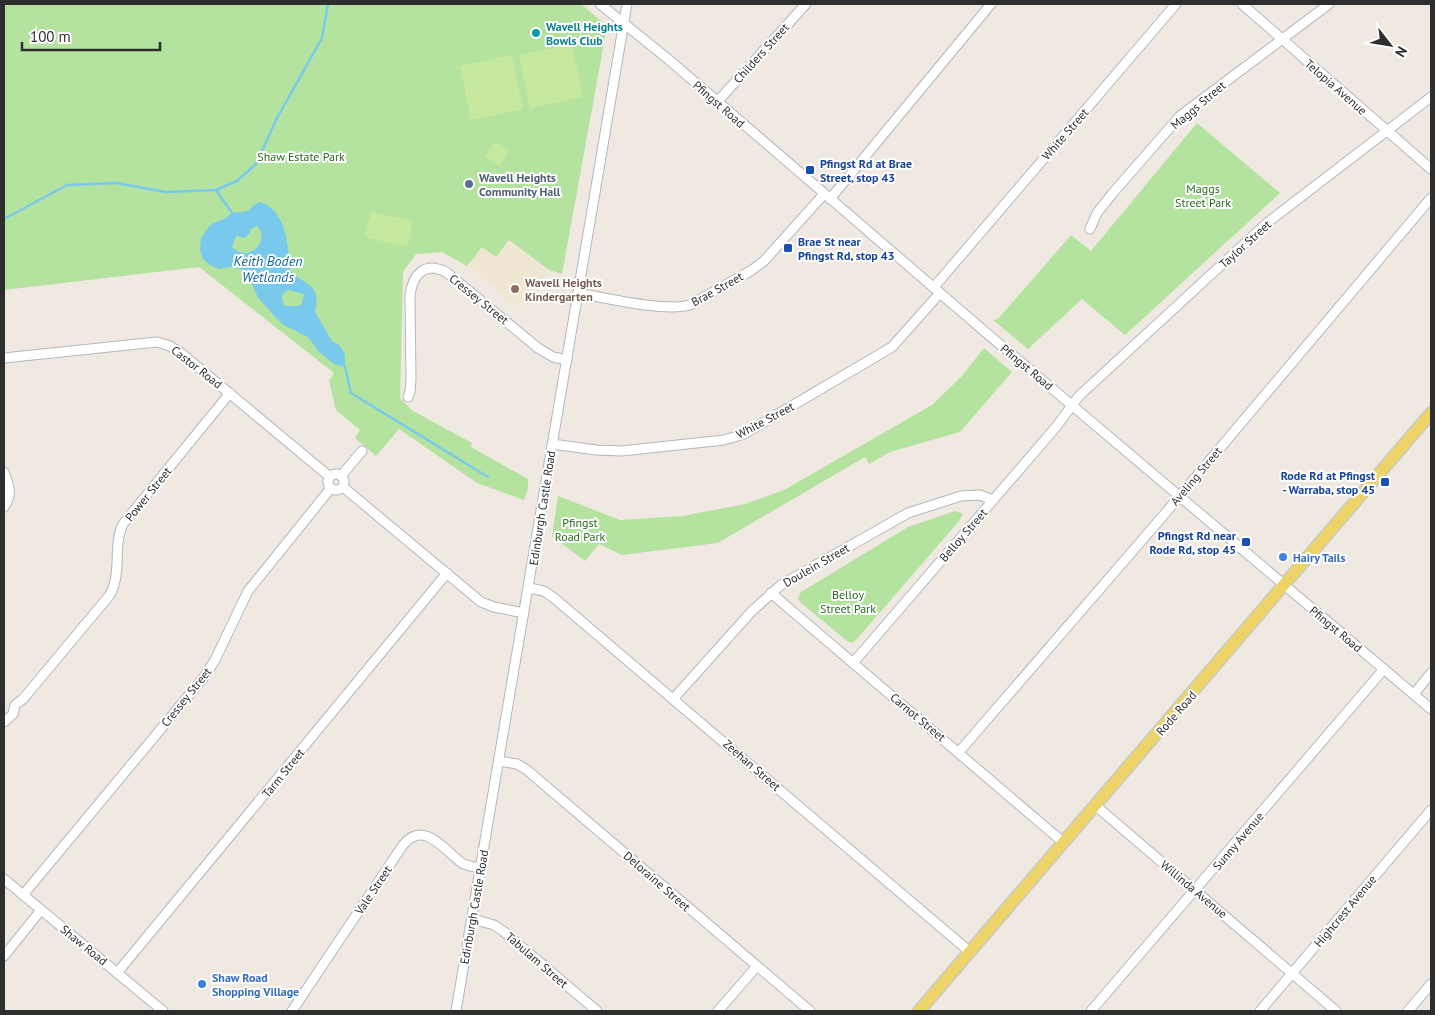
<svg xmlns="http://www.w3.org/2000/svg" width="1435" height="1015" font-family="'PT Sans',sans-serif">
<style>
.education{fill:#efe7d2}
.green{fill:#b4e3a0}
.pitch{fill:#c6e99d}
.water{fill:#79c9ec;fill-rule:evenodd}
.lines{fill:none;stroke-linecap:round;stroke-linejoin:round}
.stream{stroke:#79c9ec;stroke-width:2.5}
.minor-casing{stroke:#b4b7c0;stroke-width:11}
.major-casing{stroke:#c9c9c9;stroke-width:14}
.minor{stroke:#fff;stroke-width:9}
.major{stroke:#edd468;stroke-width:11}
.culture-dot{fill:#0f9aa8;stroke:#fff;stroke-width:2}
.transit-dot{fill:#1a4fb4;stroke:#fff;stroke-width:2}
.service-dot{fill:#5c6f8a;stroke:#fff;stroke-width:2}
.education-dot{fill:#8d6e63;stroke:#fff;stroke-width:2}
.shop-dot{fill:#3f7fe0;stroke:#fff;stroke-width:2}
.labels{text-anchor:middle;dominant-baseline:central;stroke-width:4;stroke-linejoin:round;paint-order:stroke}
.culture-label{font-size:12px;font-weight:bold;fill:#0d838f;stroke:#fff;text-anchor:start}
.street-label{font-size:12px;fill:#2e2e2e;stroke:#fff}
.park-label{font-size:12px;fill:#2a6b1e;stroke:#fff}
.transit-label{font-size:12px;font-weight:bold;fill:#164399;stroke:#fff;text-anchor:start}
.service-label{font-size:12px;font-weight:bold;fill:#4e5e75;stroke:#fff;text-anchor:start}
.education-label{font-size:12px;font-weight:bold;fill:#785e54;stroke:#fff;text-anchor:start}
.shop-label{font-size:12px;font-weight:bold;fill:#366cbe;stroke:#fff;text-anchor:start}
.water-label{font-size:14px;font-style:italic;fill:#12689e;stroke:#fff}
</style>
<rect width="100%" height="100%" fill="#efe9e1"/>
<polygon class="education" points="508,240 549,270 520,308 467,266 483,246"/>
<g class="green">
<polygon points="4,4 581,4 607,26 562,274 549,270 509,240 496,257 482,247 467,266 442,252 416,254 403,272 400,398 413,411 472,443 471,447 528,479 528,489 524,500 477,483 399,429 376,456 355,438 360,430 336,410 329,381 334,373 199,267 4,290"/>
<polygon points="1197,123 1280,193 1125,335 1082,299 1028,349 993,320 998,319 1071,235 1091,251"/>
<polygon points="984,348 1012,372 960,432 890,452 869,464 865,457 718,543 622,555 599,544 585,561 552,536 558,496 620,520 683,516 745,504 784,490 932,405 962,376"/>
<polygon points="955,511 963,514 959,521 857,639 852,643 847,641 800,602 798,598 801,592 908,527"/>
</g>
<g class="pitch">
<polygon points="572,44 583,97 530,108 519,55"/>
<polygon points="512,55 523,109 471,120 460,66"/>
<polygon points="495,142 509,152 499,166 485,156"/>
<polygon points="371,212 413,221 407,247 365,237"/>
</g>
<path class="water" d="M 260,202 C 287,211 288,246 290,270 C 306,288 321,281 315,312 L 332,341 L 339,345 L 345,354 L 345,367 L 334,364 L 319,352 L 308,337 L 282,324 L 258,298 L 251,281 L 243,270 L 231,267 L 219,269 L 210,265 L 203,259 L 200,249 L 201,238 L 211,224 L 224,219 L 232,213 L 248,211 L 254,205 ZM 257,226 C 271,239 250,265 232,247 L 236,236 L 245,238 L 250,233 L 250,230 ZM 288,290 L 304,294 L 302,303 L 299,306 L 285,306 C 280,298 281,294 288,290 Z"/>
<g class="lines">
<g class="stream">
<polyline points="216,190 232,213"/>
<polyline points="4,219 67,185 117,183 165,192 216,190 237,181 256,164 277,118 322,38 328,4"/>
<polyline points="345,367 351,393 488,477"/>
</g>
<defs>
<g id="minor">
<polyline points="600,4 668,59 990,336 1431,709"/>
<polyline points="1242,4 1431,169"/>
<polyline points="717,102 806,4"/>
<polyline points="830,199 991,4"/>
<polyline points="1090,229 1097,213 1112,194 1180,116 1329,4"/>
<polyline points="934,287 1176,4"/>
<path d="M 578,293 C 606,298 664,312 690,305 L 752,270 L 764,261 L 824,194"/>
<polyline points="4,358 157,342 170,346 181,353 330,477"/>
<path d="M 408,397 L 410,392 L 411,379 L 410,295 C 413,274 425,261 446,272 L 538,348 L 553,357 L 567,360"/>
<polyline points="552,444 596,450 622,451 724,440 744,434 892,347 940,293"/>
<path d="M 4,472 C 9,485 13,495 4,507"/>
<circle cx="336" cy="482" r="8"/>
<polyline points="341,476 362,451"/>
<polyline points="343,487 481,602 494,607 524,613"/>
<polyline points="529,588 544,591 554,598 970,952"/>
<polyline points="771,593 1064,843"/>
<polyline points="853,663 1056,427 1079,396 1267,223 1431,97"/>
<polyline points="1414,694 1431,673"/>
<polyline points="674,698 752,611 781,585 908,513 961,496 980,495 993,500"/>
<path d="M 4,722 L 13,714 L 15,705 L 23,699 L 109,596 C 123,574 112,546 123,524 L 230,393"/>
<polyline points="959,752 1162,517 1431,198"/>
<polyline points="499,761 517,764 527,770 810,1011"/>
<polyline points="1096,806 1336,1011"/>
<polyline points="4,879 163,1011"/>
<polyline points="23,895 204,677 215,660 248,591 331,488"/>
<polyline points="473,919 494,925 503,931 597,1011"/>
<polyline points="4,956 41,910"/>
<polyline points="117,973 447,573"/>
<path d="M 292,1011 L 403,845 C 424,819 444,850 462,863 C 467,866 474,867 481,868"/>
<polyline points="456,1011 627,4"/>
<polyline points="718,1011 757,966"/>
<polyline points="1091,1011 1384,669"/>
<polyline points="1260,1011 1431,810"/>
<polyline points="1408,1011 1431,984"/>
</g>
<polyline id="major" points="919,1011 1431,413"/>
</defs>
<use href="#minor" class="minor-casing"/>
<use href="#major" class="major-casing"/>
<use href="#minor" class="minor"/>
<use href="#major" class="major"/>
</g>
<circle class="culture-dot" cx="536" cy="33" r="5"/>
<g class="transit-dot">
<rect x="805" y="165" width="10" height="10" rx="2.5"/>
<rect x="783" y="243" width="10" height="10" rx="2.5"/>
<rect x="1380" y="477" width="10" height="10" rx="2.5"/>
<rect x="1241" y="537" width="10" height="10" rx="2.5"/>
</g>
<circle class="service-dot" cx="469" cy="184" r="5"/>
<circle class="education-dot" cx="515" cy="289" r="5"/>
<g class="shop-dot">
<circle cx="1283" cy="557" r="5"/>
<circle cx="202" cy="984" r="5"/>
</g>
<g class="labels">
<g class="culture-label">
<text x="546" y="26">Wavell Heights<tspan x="546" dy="14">Bowls Club</tspan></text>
</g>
<g class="street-label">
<text transform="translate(761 53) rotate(-48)">Childers Street</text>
<text transform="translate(1336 87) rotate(41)">Telopia Avenue</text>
<text transform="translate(719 104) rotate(41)">Pfingst Road</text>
<text transform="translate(1198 105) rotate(-40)">Maggs Street</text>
<text transform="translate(1065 134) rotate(-49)">White Street</text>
<text transform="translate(1245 244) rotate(-42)">Taylor Street</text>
<text transform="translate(717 289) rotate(-29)">Brae Street</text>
<text transform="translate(479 299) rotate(39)">Cressey Street</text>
<text transform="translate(197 367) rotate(38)">Castor Road</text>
<text transform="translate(1027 367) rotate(40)">Pfingst Road</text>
<text transform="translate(765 420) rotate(-28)">White Street</text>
<text transform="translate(1196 476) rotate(-50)">Aveling Street</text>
<text transform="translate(148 494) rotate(-51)">Power Street</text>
<text transform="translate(542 508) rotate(-81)">Edinburgh Castle Road</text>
<text transform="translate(963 535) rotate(-49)">Belloy Street</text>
<text transform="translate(816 565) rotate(-30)">Doulein Street</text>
<text transform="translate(1336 629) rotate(40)">Pfingst Road</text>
<text transform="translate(186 697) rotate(-51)">Cressey Street</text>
<text transform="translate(1176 713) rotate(-49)">Rode Road</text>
<text transform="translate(918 717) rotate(40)">Carnot Street</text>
<text transform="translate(752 765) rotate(41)">Zeehan Street</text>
<text transform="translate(283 773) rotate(-51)">Tarm Street</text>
<text transform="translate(1238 841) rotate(-50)">Sunny Avenue</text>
<text transform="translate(657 881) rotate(41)">Deloraine Street</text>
<text transform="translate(1194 889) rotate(40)">Willinda Avenue</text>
<text transform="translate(373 890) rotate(-56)">Vale Street</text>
<text transform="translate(474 907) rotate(-80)">Edinburgh Castle Road</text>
<text transform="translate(1345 911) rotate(-50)">Highcrest Avenue</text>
<text transform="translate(84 945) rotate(39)">Shaw Road</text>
<text transform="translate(537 960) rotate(41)">Tabulam Street</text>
</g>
<g class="park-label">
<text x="301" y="156">Shaw Estate Park</text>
<text x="1203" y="188">Maggs<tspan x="1203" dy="14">Street Park</tspan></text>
<text x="580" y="522">Pfingst<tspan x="580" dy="14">Road Park</tspan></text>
<text x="848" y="594">Belloy<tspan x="848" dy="14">Street Park</tspan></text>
</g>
<g class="transit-label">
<text x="820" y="163">Pfingst Rd at Brae<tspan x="820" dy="14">Street, stop 43</tspan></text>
<text x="798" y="241">Brae St near<tspan x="798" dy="14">Pfingst Rd, stop 43</tspan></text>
<text x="1375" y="475" text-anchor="end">Rode Rd at Pfingst<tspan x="1375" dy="14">- Warraba, stop 45</tspan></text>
<text x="1236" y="535" text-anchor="end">Pfingst Rd near<tspan x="1236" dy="14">Rode Rd, stop 45</tspan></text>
</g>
<g class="service-label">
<text x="479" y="177">Wavell Heights<tspan x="479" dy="14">Community Hall</tspan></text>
</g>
<g class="education-label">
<text x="525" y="282">Wavell Heights<tspan x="525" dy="14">Kindergarten</tspan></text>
</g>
<g class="shop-label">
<text x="1293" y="557">Hairy Tails</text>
<text x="212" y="977">Shaw Road<tspan x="212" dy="14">Shopping Village</tspan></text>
</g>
<g class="water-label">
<text x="268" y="261">Keith Boden<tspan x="268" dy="16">Wetlands</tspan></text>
</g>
</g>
<rect width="1435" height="1015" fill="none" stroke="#2e2e2e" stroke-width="10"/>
<g transform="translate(1390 45) rotate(121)" stroke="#ffffff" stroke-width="4" paint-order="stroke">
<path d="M0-4L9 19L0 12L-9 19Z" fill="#2e2e2e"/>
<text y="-8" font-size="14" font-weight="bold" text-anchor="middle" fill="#2e2e2e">N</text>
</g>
<path d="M22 42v8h138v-8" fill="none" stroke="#2e2e2e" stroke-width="2.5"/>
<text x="30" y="42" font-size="15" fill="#2e2e2e" stroke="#ffffff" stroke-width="4" paint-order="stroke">100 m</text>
</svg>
